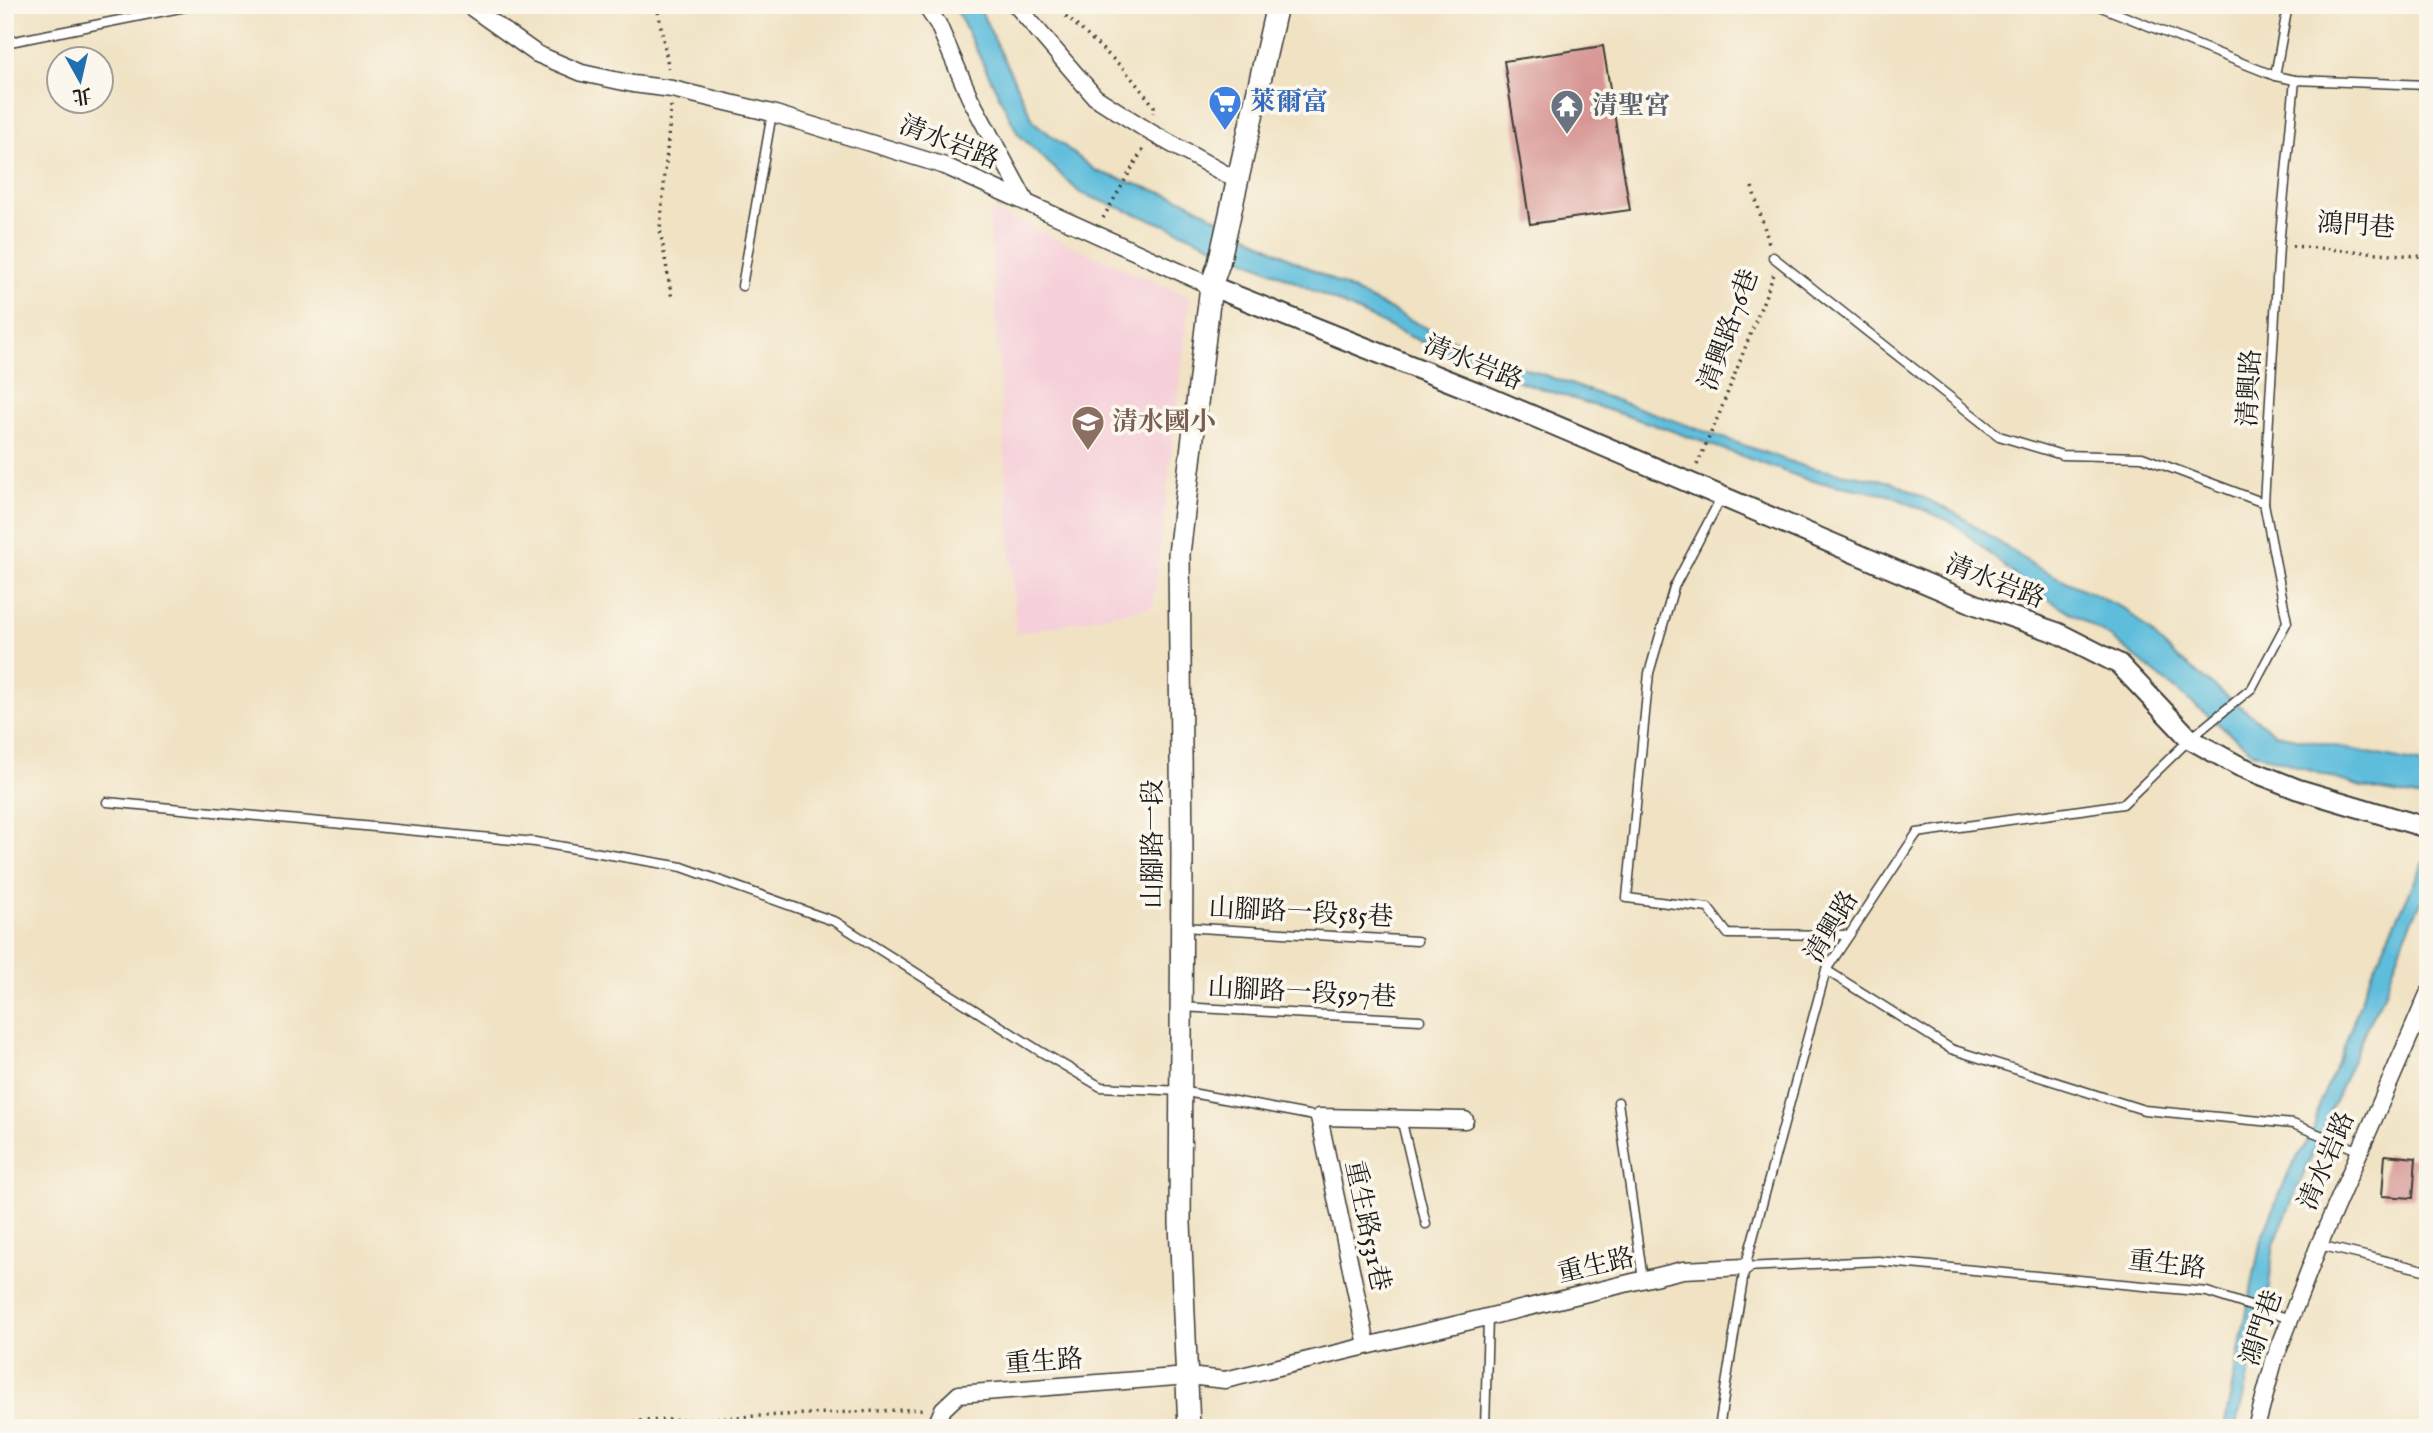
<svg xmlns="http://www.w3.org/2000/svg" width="2433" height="1433" font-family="'IM FELL English','Noto Serif TC',serif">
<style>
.built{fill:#f5cfd9}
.water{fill:#5ebddc;stroke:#3d6c7c;stroke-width:2}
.building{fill:#d79694}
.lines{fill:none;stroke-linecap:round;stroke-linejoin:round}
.service-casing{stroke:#3c3a35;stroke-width:11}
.minor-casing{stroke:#3c3a35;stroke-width:19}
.tertiary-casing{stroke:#3c3a35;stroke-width:23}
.secondary-casing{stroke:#3c3a35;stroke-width:24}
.path{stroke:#3c3a35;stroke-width:3.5;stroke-dasharray:2 5;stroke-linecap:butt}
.service{stroke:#fff;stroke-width:8}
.minor{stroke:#fff;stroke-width:16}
.tertiary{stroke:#fff;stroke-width:19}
.secondary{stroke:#fff;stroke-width:21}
.labels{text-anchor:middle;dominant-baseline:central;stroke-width:7;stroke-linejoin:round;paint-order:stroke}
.shop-label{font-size:26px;font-weight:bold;fill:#366cbe;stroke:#fbf7ec;text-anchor:start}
.worship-label{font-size:26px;font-weight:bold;fill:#5b616d;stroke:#fbf7ec;text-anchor:start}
.street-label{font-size:26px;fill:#1c1c1c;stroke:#fbf7ec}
.education-label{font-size:26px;font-weight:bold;fill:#785e54;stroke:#fbf7ec;text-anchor:start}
</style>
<rect width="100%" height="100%" fill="#fbf7ec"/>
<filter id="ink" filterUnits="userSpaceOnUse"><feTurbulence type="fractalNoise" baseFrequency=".0143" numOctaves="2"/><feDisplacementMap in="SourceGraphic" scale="14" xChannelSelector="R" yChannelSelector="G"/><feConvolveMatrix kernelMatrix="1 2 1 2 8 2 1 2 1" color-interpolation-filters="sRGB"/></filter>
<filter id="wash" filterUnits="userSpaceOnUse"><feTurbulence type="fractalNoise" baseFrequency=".00686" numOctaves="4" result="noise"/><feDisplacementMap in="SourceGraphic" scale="28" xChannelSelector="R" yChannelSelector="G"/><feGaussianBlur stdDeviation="1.57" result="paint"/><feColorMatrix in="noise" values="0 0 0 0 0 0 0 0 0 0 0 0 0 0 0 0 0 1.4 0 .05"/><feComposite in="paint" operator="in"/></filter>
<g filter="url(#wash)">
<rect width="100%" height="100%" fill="#f0e2c3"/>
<polygon class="built" points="989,210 1190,297 1153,606 1016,634"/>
<g class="water">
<polygon points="952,5 978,5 1034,122 1096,171 1184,200 1289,258 1438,334 1519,366 1806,467 1893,482 1959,515 2036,567 2127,610 2175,656 2276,734 2428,765 2428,799 2361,787 2253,752 2113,639 2026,585 1954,523 1889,495 1808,480 1664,428 1515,380 1424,343 1276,273 1168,226 1080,193 1018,134 959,15"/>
<polygon points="2428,853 2428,887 2406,934 2384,994 2367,1026 2274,1244 2268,1294 2236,1427 2224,1428 2261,1239 2290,1169 2313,1132 2320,1102 2341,1056 2367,983"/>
</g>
<g id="blocks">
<g class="building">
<polygon points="1603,46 1630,210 1530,224 1504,61"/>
<polygon points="2385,1155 2416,1158 2413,1198 2382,1196"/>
</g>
</g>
</g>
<g filter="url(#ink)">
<use href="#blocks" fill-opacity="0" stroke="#3c3a35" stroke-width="2"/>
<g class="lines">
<defs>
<g id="service">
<polyline points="2096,5 2275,76 2295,80 2428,85"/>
<polyline points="5,43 195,5"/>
<polyline points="2275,76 2288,5"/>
<polyline points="1773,257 1999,436 2062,455 2142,457 2264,503"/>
<polyline points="742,286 772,113"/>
<polyline points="1722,496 1674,587 1649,673 1627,898 1708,908 1728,934 1849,935"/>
<polyline points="107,802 535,842 682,867 836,922 1038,1050 1101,1087 1181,1091 1319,1117"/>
<polyline points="1182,927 1417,941"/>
<polyline points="1826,970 1951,1049 2144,1110 2293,1124 2360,1151"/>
<polyline points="1181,1007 1420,1020"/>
<polyline points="1618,1102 1643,1280"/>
<polyline points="1401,1118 1426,1224"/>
<polyline points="2319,1245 2428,1271"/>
<polyline points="1745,1267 1878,1261 2207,1292 2290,1319"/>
<polyline points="1485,1428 1488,1317"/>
<polyline points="1719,1428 1745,1267 1826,970 1917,833 2123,804 2190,739 2252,688 2287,622 2264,503 2279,245 2295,80"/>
</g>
<g id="minor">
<polyline points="468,5 537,54 582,73 633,84 672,89 772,113 945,166 1211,286"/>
<polyline points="925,5 938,24 970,98 1026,202"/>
<polyline points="1016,5 1095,97 1150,132 1236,180"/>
<polyline points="1367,1345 1319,1117 1465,1120"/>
<polyline points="935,1428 943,1409 959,1394 1188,1376 1225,1380 1683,1270 1745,1267"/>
<polyline points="2256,1428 2274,1361 2319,1245 2428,994"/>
</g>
<polyline id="tertiary" points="1211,286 1474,391 1977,605 2058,633 2119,664 2190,739 2239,766 2297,789 2428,828"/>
<polyline id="secondary" points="1189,1428 1180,1223 1182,855 1179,554 1211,286 1219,263 1277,5"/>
</defs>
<use href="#service" class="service-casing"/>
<use href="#minor" class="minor-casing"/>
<use href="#tertiary" class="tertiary-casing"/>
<use href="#secondary" class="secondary-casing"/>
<g class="path">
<polyline points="657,5 669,71"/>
<polyline points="1057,5 1064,14 1125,70 1154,106 1153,113"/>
<polyline points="671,106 660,229 672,299"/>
<polyline points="1752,187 1770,246"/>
<polyline points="1103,218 1145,146"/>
<polyline points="2292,246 2428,257"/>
<polyline points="1697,465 1720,412 1774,274"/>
<polyline points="479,1428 923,1409"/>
</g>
<use href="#service" class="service"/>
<use href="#minor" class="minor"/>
<use href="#tertiary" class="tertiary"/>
<use href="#secondary" class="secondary"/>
</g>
</g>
<defs>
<symbol id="supermarket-pin" viewBox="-11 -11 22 30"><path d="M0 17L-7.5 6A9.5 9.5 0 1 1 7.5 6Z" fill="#3f7fe0" stroke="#fbf7ec"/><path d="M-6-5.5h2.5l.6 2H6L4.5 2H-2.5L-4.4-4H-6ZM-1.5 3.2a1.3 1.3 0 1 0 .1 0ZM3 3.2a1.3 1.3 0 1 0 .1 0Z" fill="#fff"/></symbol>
<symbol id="temple-pin" viewBox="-11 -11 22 30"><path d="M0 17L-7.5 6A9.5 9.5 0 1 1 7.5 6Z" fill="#6b7280" stroke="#fbf7ec"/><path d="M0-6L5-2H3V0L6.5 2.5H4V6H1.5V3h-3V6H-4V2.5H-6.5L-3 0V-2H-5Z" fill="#fff"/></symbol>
<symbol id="school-pin" viewBox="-11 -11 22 30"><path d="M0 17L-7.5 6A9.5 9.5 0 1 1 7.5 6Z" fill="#8d6e63" stroke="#fbf7ec"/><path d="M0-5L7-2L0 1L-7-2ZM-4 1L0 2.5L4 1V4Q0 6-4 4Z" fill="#fff"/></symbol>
</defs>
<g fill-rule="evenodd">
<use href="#supermarket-pin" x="1206" y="83" width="38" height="52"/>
<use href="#temple-pin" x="1548" y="87" width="38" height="52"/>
<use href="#school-pin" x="1069" y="403" width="38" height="52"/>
</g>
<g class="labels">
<g class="shop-label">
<text x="1250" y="102">萊爾富</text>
</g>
<g class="worship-label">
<text x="1592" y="106">清聖宮</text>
</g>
<g class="street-label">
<text transform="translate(949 143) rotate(21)">清水岩路</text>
<text transform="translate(2356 226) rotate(4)">鴻門巷</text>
<text transform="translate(1729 330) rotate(-70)">清興路76巷</text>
<text transform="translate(1473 363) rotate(22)">清水岩路</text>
<text transform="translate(2250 388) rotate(-87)">清興路</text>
<text transform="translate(1995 582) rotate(21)">清水岩路</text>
<text transform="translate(1153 844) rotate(-90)">山腳路一段</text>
<text transform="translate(1301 913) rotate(3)">山腳路一段585巷</text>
<text transform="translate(1832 927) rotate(-59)">清興路</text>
<text transform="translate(1302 993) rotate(3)">山腳路一段597巷</text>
<text transform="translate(2327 1161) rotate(-67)">清水岩路</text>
<text transform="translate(1367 1226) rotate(78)">重生路531巷</text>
<text transform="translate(2167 1265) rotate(7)">重生路</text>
<text transform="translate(1596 1266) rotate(-13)">重生路</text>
<text transform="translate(2262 1328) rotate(-71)">鴻門巷</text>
<text transform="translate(1044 1362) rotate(-4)">重生路</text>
</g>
<g class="education-label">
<text x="1112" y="422">清水國小</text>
</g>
</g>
<rect width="2433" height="1433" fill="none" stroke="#fbf7ec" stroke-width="28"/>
<g transform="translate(80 80) rotate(172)"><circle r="33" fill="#fbf7ec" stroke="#a29f99" stroke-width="2"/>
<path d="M0-5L12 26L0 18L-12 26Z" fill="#1f6fb2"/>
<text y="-10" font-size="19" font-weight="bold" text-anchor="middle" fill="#1c1c1c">北</text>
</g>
</svg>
